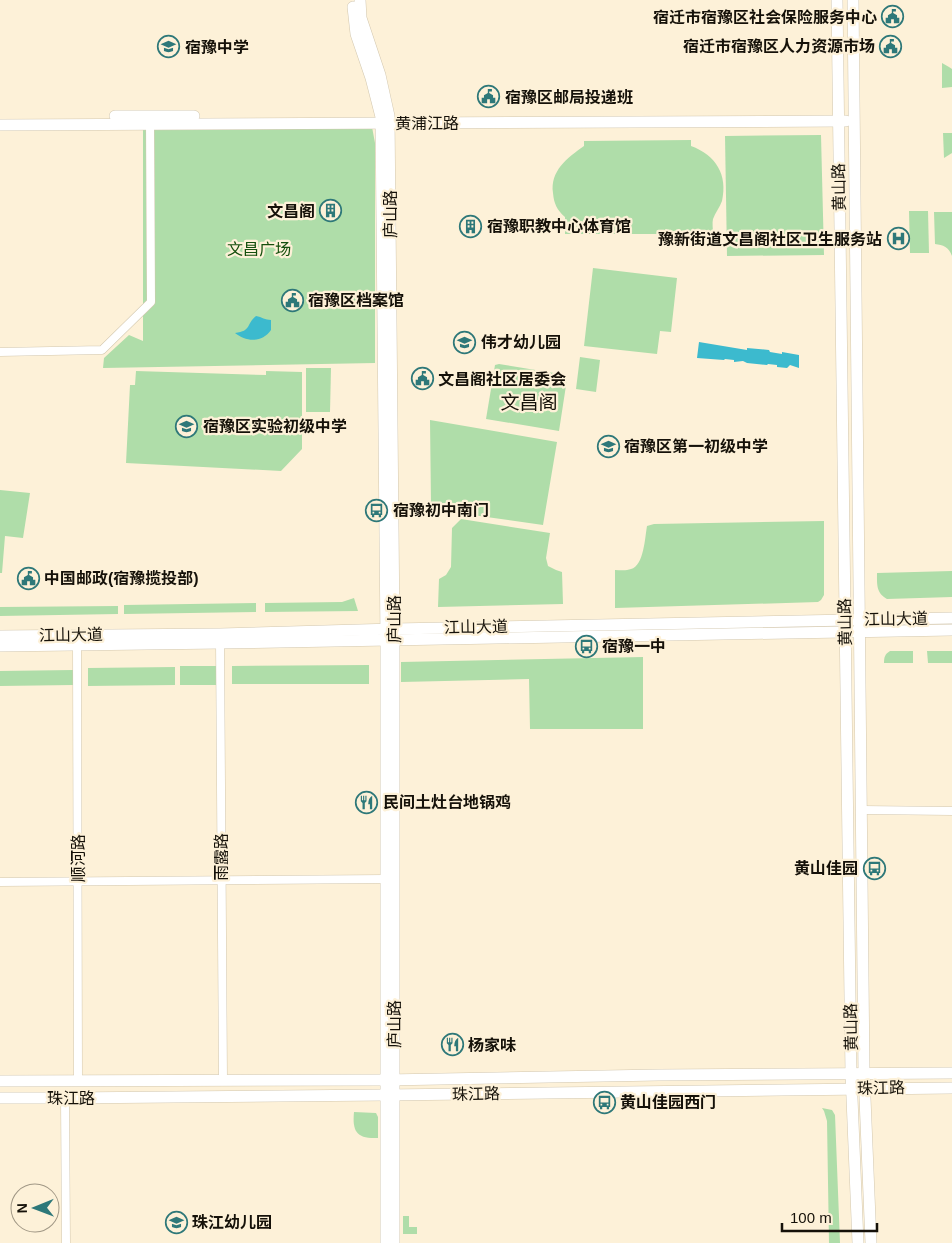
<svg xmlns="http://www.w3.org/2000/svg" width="952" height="1243" font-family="Arial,'Noto Sans SC',sans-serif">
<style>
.green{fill:#afdda9}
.water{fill:#3cbace}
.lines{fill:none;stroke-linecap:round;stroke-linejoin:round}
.street-casing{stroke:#d3c8b0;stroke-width:9}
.secondary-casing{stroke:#d3c8b0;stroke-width:12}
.street{stroke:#fff;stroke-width:8}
.secondary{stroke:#fff;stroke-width:11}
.labels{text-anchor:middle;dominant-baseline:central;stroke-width:4.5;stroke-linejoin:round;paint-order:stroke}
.poi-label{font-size:16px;font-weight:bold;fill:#151109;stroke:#fdf1d8;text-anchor:start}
.street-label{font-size:16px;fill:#151109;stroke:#fdf1d8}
.park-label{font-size:16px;fill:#154f0d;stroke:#fdf1d8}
.quarter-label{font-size:19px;fill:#151109;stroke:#fdf1d8}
</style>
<rect width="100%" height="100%" fill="#fdf1d8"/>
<g class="green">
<polygon points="942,63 949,67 952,69 952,87 942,88"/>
<polygon points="372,127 375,143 375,363 103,368 104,358 129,335 143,341 143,128"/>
<polygon points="943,133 952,133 952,153 944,158"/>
<polygon points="821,135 824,255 727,256 725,136"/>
<path d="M 691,140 L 691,146 C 716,155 728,175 722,201 C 720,207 715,213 713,219 C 712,223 713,229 713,234 L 565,234 L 565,217 C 557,210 554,204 553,193 C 550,171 567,158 584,146 L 584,141 Z"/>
<polygon points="909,211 928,211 929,253 910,253"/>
<path d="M 934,212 L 952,212 L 952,256 C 949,247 943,245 935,244 Z"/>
<polygon points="593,268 677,278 671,332 660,331 657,354 584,346"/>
<polygon points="580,357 600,360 596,392 576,389"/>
<polygon points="499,364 566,375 567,379 559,431 486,419 495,365"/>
<polygon points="306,368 331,368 330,412 306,412"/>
<polygon points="136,371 266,375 266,371 302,372 302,449 281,471 126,463 130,385 135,385"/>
<polygon points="430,420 557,442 543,525 465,514 465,509 431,504"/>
<polygon points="0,490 30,493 23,538 5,536 2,573 0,573"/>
<polygon points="461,519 550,533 546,558 548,566 556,570 562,572 563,604 438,607 439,579 446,575 451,567 452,528"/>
<path d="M 824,521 L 824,595 L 821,600 L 818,602 L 615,608 L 615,570 C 620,570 626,571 631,569 C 644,566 645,537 647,526 L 654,524 Z"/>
<path d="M 952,571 L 952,597 L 887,599 C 876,593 877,584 877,573 Z"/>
<polygon points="354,598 358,611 265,612 265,603 342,602"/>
<polygon points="256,603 256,612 124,614 124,605"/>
<polygon points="118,606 118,614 0,616 0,607"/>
<path d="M 890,651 L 913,651 L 913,663 L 884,663 C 884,657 885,654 890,651 Z"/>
<polygon points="927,651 952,651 952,663 928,663"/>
<polygon points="643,657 643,729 530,729 529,679 401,682 401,662"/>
<polygon points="369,665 369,684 232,684 232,666"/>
<rect x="180" y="666" width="36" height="19"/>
<polygon points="175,667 175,685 88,686 88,668"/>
<polygon points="73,670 73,685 0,686 0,671"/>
<polygon points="822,1108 832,1110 835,1115 840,1243 829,1243 827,1121 824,1111"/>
<path d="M 354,1112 L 376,1113 L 378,1117 L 378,1138 C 357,1139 352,1132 354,1112 Z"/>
<polygon points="403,1216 409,1216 409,1227 417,1227 417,1234 403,1234"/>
</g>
<g class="water">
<path d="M 256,316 C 262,317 265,320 271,320 L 271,330 C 262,343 246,342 235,333 C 252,331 246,324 256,316 Z"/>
<polygon points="699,342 747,350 747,348 769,350 770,352 782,354 782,352 799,355 799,368 790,365 787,368 777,367 777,365 768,364 767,365 747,363 743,361 734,362 734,360 725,359 724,360 697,358"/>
</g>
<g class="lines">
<defs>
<g id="street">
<polyline points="0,352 102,350 151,302 150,120"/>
<polyline points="220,640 223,1080"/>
<polyline points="77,642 78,1080"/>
<polyline points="862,810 952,811"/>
<polyline points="0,882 386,879"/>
<polyline points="65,1098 66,1243"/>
</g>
<g id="secondary">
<polyline points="360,0 361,18 380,75 389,116 394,629 394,1243"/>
<polyline points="837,0 851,1074 858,1243"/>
<polyline points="853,0 864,1074 871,1243"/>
<polyline points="353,7 356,34 371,78 381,117 386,640 386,1243"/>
<polyline points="115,116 194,116"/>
<polyline points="0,125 846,121"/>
<polyline points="0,636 220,634 394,629 952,618"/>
<polyline points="0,646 221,643 952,630"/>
<polyline points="0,1081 386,1080 659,1075 952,1073"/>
<polyline points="0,1098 65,1098 386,1095 952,1088"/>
</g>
</defs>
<use href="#street" class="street-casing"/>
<use href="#secondary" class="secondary-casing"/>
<use href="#street" class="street"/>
<use href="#secondary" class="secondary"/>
</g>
<defs>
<symbol id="civic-ring" viewBox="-11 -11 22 22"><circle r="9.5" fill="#fdf1d8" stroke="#2e7879" stroke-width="1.5"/><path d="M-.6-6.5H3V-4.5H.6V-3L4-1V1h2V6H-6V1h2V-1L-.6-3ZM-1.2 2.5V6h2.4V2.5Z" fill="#2e7879"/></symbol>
<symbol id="school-ring" viewBox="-11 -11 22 22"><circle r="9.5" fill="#fdf1d8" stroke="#2e7879" stroke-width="1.5"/><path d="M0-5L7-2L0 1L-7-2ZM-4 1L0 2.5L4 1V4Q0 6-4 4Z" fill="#2e7879"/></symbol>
<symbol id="building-ring" viewBox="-11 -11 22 22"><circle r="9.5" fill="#fdf1d8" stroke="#2e7879" stroke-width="1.5"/><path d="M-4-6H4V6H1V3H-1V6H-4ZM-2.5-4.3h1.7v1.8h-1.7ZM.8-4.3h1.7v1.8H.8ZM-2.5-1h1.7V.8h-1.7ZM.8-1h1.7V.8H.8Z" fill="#2e7879"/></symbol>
<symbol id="hospital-ring" viewBox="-11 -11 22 22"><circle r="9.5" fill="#fdf1d8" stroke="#2e7879" stroke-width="1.5"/><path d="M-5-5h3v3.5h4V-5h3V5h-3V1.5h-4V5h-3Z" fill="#2e7879"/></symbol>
<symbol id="bus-ring" viewBox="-11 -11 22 22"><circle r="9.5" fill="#fdf1d8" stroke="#2e7879" stroke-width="1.5"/><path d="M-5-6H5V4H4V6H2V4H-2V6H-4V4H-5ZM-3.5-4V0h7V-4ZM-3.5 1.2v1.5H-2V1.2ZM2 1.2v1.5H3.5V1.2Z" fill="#2e7879"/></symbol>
<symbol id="restaurant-ring" viewBox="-11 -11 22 22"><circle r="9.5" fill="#fdf1d8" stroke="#2e7879" stroke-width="1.5"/><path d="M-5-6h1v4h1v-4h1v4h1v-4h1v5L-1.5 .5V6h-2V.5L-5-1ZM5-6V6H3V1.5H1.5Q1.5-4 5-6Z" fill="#2e7879"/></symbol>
</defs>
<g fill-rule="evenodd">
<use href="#civic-ring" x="880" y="4" width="25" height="25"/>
<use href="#civic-ring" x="878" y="34" width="25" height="25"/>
<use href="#school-ring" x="156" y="34" width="25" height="25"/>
<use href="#civic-ring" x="476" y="84" width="25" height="25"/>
<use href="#building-ring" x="318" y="198" width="25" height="25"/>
<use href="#building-ring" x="458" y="214" width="25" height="25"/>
<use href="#hospital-ring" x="886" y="226" width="25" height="25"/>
<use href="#civic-ring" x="280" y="288" width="25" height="25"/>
<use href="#school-ring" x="452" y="330" width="25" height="25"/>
<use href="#civic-ring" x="410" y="366" width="25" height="25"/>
<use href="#school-ring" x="174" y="414" width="25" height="25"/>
<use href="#school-ring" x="596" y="434" width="25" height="25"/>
<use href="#bus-ring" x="364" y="498" width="25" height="25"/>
<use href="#civic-ring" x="16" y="566" width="25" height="25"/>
<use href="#bus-ring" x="574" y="634" width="25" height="25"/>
<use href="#restaurant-ring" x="354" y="790" width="25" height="25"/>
<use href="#bus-ring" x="862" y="856" width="25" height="25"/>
<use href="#restaurant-ring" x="440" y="1032" width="25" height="25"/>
<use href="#bus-ring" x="592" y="1090" width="25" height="25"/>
<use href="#school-ring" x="164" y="1210" width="25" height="25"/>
</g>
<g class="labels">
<g class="poi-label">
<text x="877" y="17" text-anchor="end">宿迁市宿豫区社会保险服务中心</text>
<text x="875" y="46" text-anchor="end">宿迁市宿豫区人力资源市场</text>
<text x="185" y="47">宿豫中学</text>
<text x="505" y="97">宿豫区邮局投递班</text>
<text x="315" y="211" text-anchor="end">文昌阁</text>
<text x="487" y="226">宿豫职教中心体育馆</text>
<text x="882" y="239" text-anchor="end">豫新街道文昌阁社区卫生服务站</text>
<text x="308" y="300">宿豫区档案馆</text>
<text x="481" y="342">伟才幼儿园</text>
<text x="438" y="379">文昌阁社区居委会</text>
<text x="203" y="426">宿豫区实验初级中学</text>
<text x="624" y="446">宿豫区第一初级中学</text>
<text x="393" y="510">宿豫初中南门</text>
<text x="44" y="578">中国邮政(宿豫揽投部)</text>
<text x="602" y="646">宿豫一中</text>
<text x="383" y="802">民间土灶台地锅鸡</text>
<text x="858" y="868" text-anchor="end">黄山佳园</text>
<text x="468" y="1045">杨家味</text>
<text x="620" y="1102">黄山佳园西门</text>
<text x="192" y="1222">珠江幼儿园</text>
</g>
<g class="street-label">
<text x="427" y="123">黄浦江路</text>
<text transform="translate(839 187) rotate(-91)">黄山路</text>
<text transform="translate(390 214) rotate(-90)">庐山路</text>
<text transform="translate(394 619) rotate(-90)">庐山路</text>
<text transform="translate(896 619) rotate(-1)">江山大道</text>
<text transform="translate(845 622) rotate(-91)">黄山路</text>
<text transform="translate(476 627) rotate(-1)">江山大道</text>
<text transform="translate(71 635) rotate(-1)">江山大道</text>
<text transform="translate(221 857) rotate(-90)">雨露路</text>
<text transform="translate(78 858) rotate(-90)">顺河路</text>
<text transform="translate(394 1024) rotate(-90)">庐山路</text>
<text transform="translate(851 1027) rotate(-91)">黄山路</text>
<text transform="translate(881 1088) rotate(-1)">珠江路</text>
<text transform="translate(476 1094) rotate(-1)">珠江路</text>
<text x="71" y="1098">珠江路</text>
</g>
<g class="park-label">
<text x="259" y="249">文昌广场</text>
</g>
<g class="quarter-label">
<text x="529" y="402">文昌阁</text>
</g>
</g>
<g transform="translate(35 1208) rotate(269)"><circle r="24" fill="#fdf1d8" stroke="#a09785"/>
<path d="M0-4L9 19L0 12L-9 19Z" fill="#2e7879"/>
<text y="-8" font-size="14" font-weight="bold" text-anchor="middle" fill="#151109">N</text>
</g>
<path d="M782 1223v8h95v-8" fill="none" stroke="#151109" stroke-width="2.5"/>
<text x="790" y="1223" font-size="15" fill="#151109" stroke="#fdf1d8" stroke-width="4" paint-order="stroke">100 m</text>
</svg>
